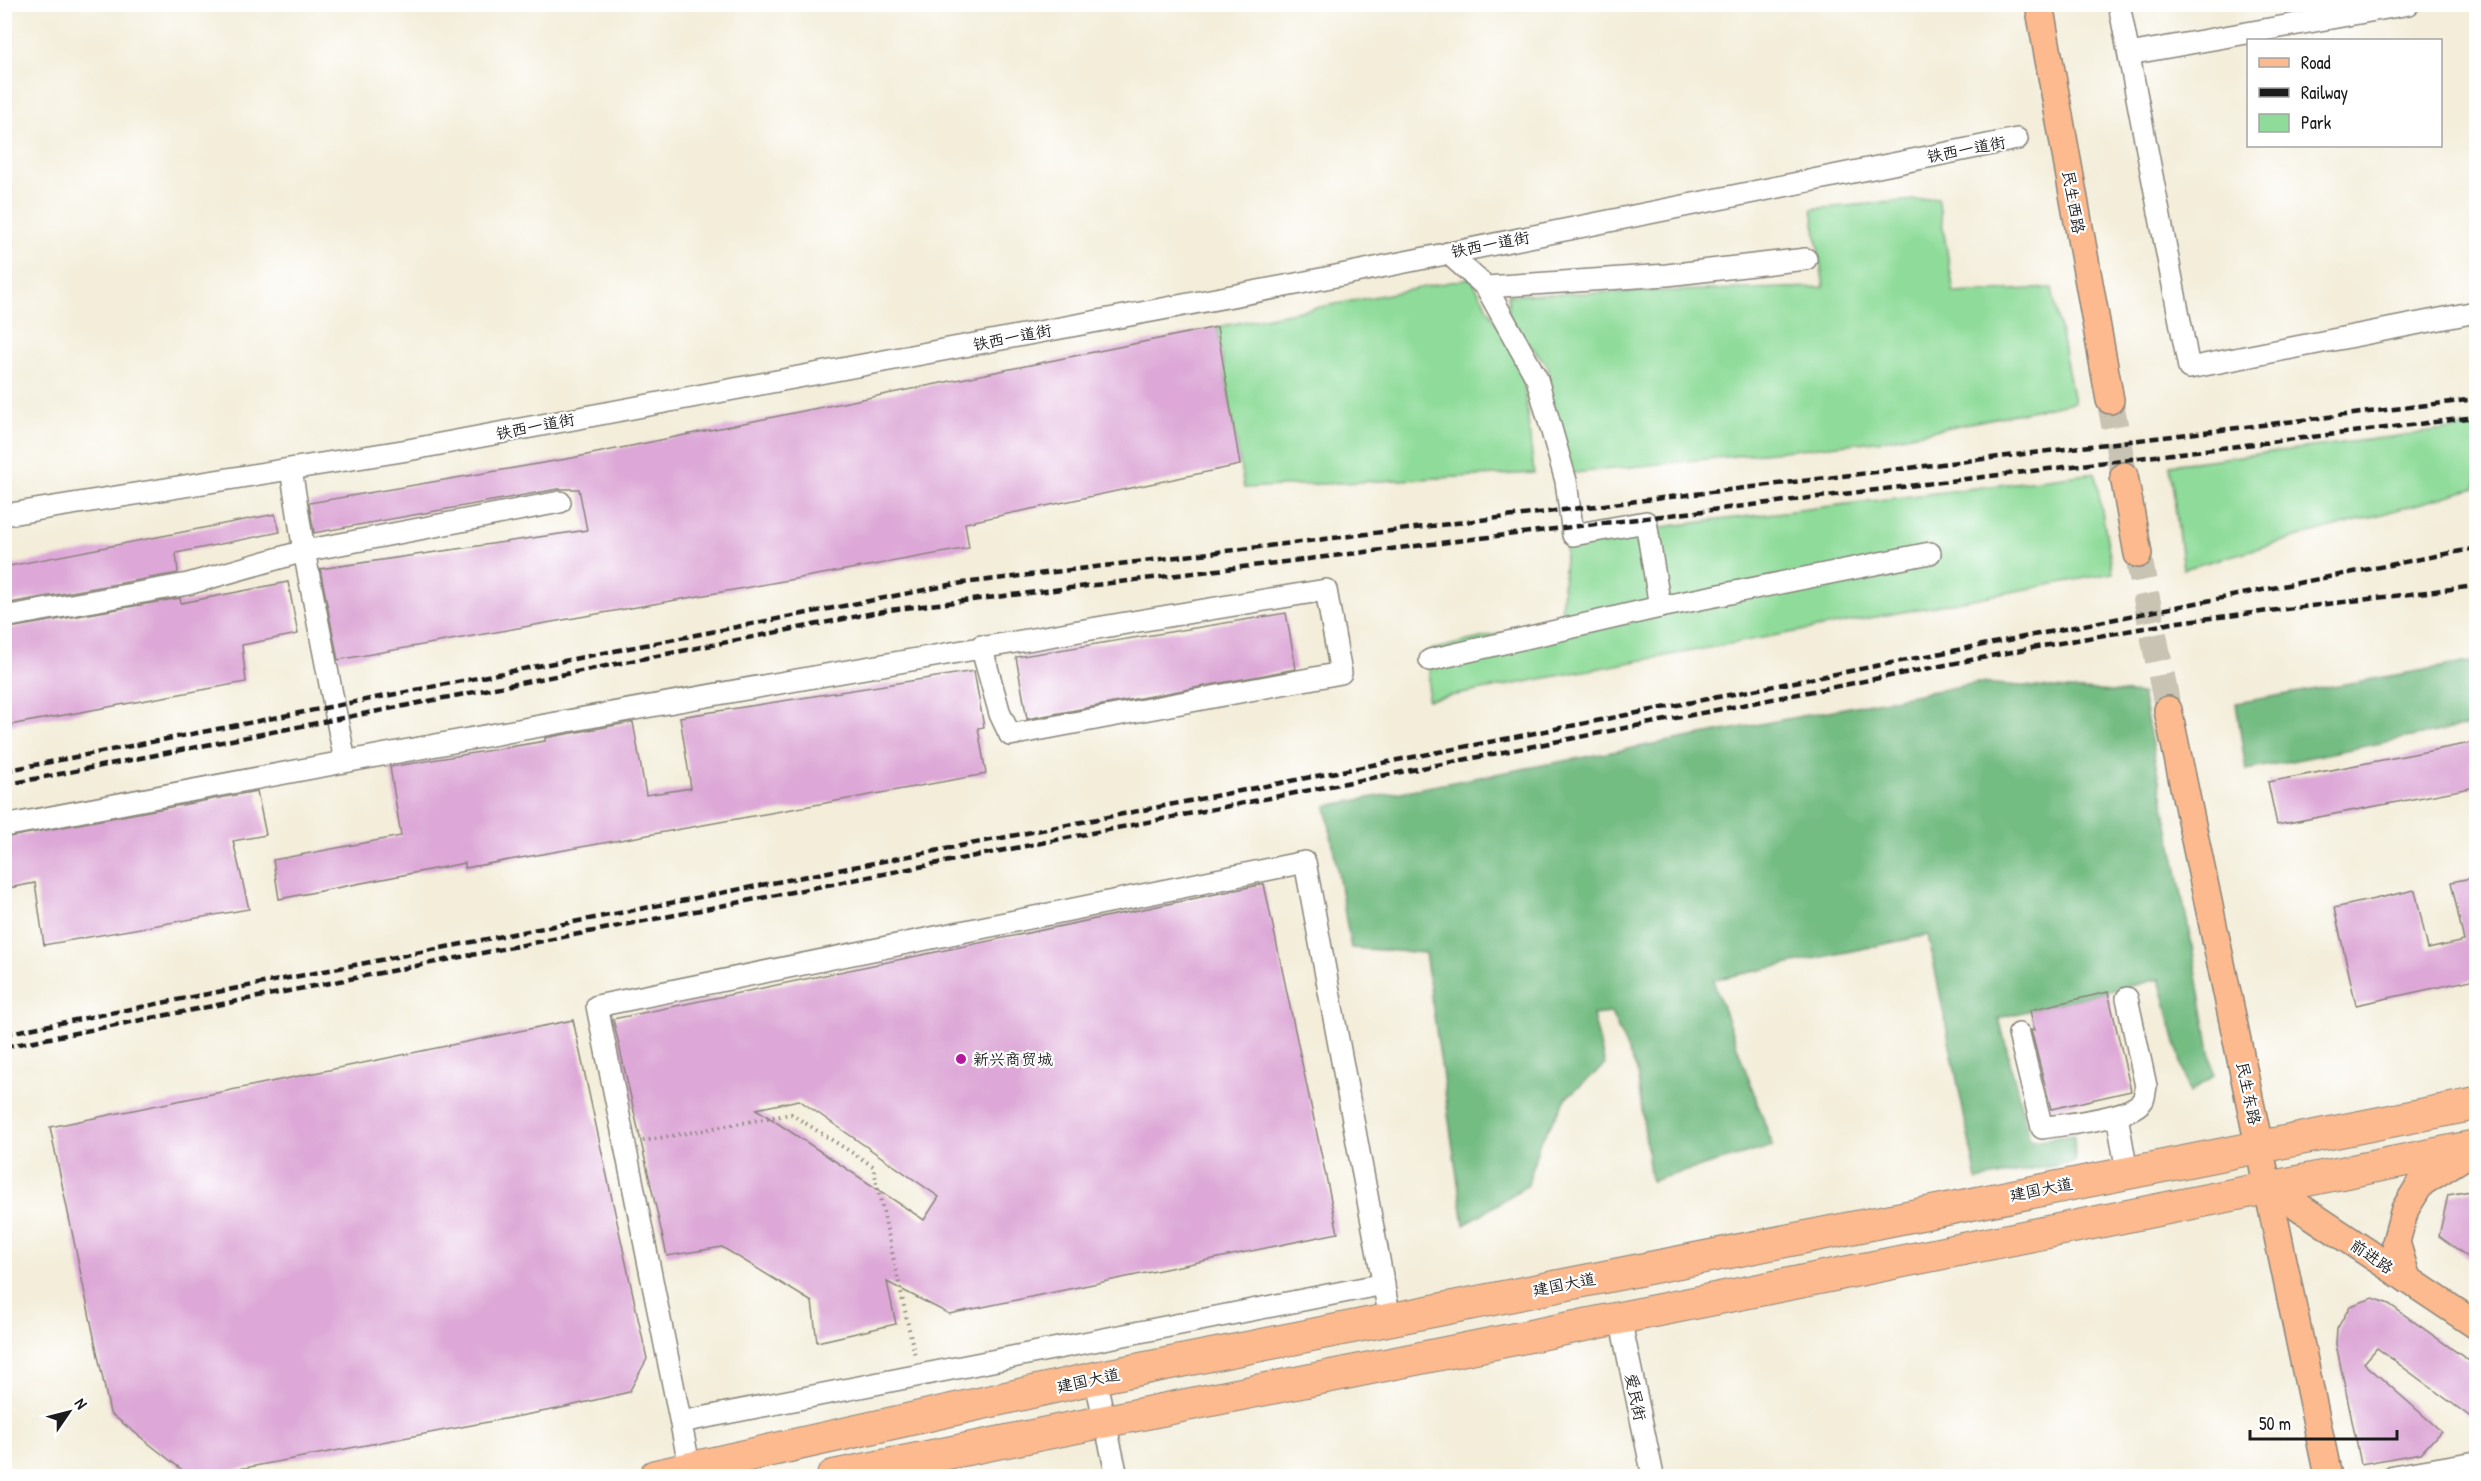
<svg xmlns="http://www.w3.org/2000/svg" width="2481" height="1481" font-family="'Patrick Hand','LXGW WenKai TC',sans-serif">
<style>
.green{fill:#8fdc9a;stroke:#567c5b;stroke-width:1.5}
.forest{fill:#73bc82;stroke:#486c4f;stroke-width:1.5}
.building{fill:#dda8d7;fill-rule:evenodd}
.lines{fill:none;stroke-linecap:round;stroke-linejoin:round}
.major-tunnel{stroke:#c8c3b3;stroke-width:27;stroke-dasharray:27 14;stroke-linecap:butt}
.minor-casing{stroke:#88847a;stroke-width:24}
.major-casing{stroke:#88847a;stroke-width:30}
.highway-casing{stroke:#88847a;stroke-width:34}
.path{stroke:#88847a;stroke-width:4;stroke-dasharray:1.5 4.5;stroke-linecap:butt}
.minor{stroke:#fff;stroke-width:21}
.major{stroke:#fcba8e;stroke-width:27}
.highway{stroke:#fcba8e;stroke-width:32}
.rail{stroke:#1c1c1c;stroke-width:4.5;stroke-dasharray:9 4.5;stroke-linecap:butt}
.poi-dot{fill:#b5179e;stroke:#fff;stroke-width:2}
.labels{text-anchor:middle;dominant-baseline:central;stroke-width:4.5;stroke-linejoin:round;paint-order:stroke}
.street-label{font-size:16px;fill:#1c1c1c;stroke:#fff}
.poi-label{font-size:16px;fill:#1c1c1c;stroke:#fff;text-anchor:start}
</style>
<rect width="100%" height="100%" fill="#fff"/>
<filter id="ink" filterUnits="userSpaceOnUse"><feTurbulence type="fractalNoise" baseFrequency=".0167" numOctaves="2"/><feDisplacementMap in="SourceGraphic" scale="12" xChannelSelector="R" yChannelSelector="G"/><feConvolveMatrix kernelMatrix="1 2 1 2 8 2 1 2 1" color-interpolation-filters="sRGB"/></filter>
<filter id="wash" filterUnits="userSpaceOnUse"><feTurbulence type="fractalNoise" baseFrequency=".008" numOctaves="4" result="noise"/><feDisplacementMap in="SourceGraphic" scale="24" xChannelSelector="R" yChannelSelector="G"/><feGaussianBlur stdDeviation="1.35" result="paint"/><feColorMatrix in="noise" values="0 0 0 0 0 0 0 0 0 0 0 0 0 0 0 0 0 1.4 0 .05"/><feComposite in="paint" operator="in"/></filter>
<g filter="url(#wash)">
<rect width="100%" height="100%" fill="#f3edd9"/>
<g class="green">
<polygon points="1938,198 1954,293 2052,288 2074,402 1885,440 1556,475 1548,366 1509,321 1508,295 1824,287 1812,209"/>
<polygon points="1471,278 1522,369 1534,473 1244,488 1217,327"/>
<polygon points="2476,426 2476,488 2183,569 2170,465"/>
<polygon points="2095,473 2113,573 1428,700 1430,650 1561,619 1566,539"/>
</g>
<g class="forest">
<polygon points="2476,661 2476,724 2246,770 2236,703"/>
<polygon points="1977,683 2142,694 2192,946 2214,1075 2189,1093 2159,979 1999,1018 2030,1141 2074,1135 2075,1162 1977,1180 1928,935 1713,980 1773,1146 1651,1181 1637,1071 1611,1013 1593,1015 1605,1065 1567,1097 1539,1144 1528,1185 1464,1225 1425,953 1351,948 1326,806"/>
</g>
<g id="blocks">
<g class="building">
<polygon points="1217,327 1240,465 965,523 969,548 338,660 320,569 587,530 579,489 558,489 314,533 309,503 572,458"/>
<polygon points="275,514 280,532 176,553 178,573 4,604 4,567"/>
<polygon points="288,582 298,634 242,645 246,682 4,726 4,629 180,598 181,603"/>
<polygon points="1286,613 1296,669 1027,719 1016,657"/>
<polygon points="974,671 984,727 978,728 986,774 465,868 465,863 279,899 273,860 401,836 390,767 545,741 545,738 633,722 646,795 691,788 680,717"/>
<polygon points="2476,742 2476,787 2277,825 2268,782"/>
<polygon points="257,791 266,835 233,841 249,909 44,945 35,883 4,889 4,838"/>
<polygon points="2476,877 2476,979 2356,1005 2334,908 2415,890 2428,949 2464,941 2451,882"/>
<path d="M 1264,884 L 1338,1233 L 949,1314 L 887,1282 L 896,1324 L 817,1342 L 812,1302 L 722,1247 L 667,1256 L 613,1019 ZM 799,1100 L 939,1197 L 924,1220 L 756,1109 Z"/>
<polygon points="2108,992 2131,1091 2051,1109 2031,1030 2034,1030 2030,1010"/>
<polygon points="573,1020 647,1359 629,1392 557,1409 202,1476 190,1476 110,1413 50,1127"/>
<polygon points="2476,1190 2476,1263 2439,1236 2448,1195"/>
<polygon points="2373,1298 2389,1304 2476,1366 2476,1421 2377,1348 2364,1363 2441,1431 2421,1453 2361,1464 2336,1344 2337,1329 2350,1306"/>
</g>
</g>
</g>
<g filter="url(#ink)">
<use href="#blocks" fill-opacity="0" stroke="#88847a" stroke-width="1.5"/>
<g class="lines">
<g class="major-tunnel">
<polyline points="2110,400 2124,476"/>
<polyline points="2138,554 2168,710"/>
</g>
<defs>
<g id="minor">
<polyline points="2119,4 2189,368 2476,312"/>
<polyline points="2129,54 2409,4"/>
<polyline points="1448,253 1486,287 1667,275 1806,259"/>
<polyline points="1486,287 1537,379 1566,481 1573,535 1646,522 1660,607"/>
<polyline points="291,469 304,551 345,761"/>
<polyline points="4,515 408,450 1296,284 2017,139"/>
<polyline points="4,617 188,584 304,551 560,502"/>
<polyline points="1430,660 1660,607 1930,553"/>
<path d="M 4,826 C 444,742 884,662 1326,590 L 1341,673 L 1010,735 L 1000,714 L 981,646"/>
<path d="M 2019,1034 L 2042,1128 C 2064,1124 2131,1119 2143,1100 C 2145,1096 2145,1090 2146,1086 L 2127,998"/>
<polyline points="2117,1115 2127,1172"/>
<polyline points="1620,1318 1653,1476"/>
<polyline points="1095,1378 1117,1476"/>
<polyline points="681,1422 1384,1284"/>
<polyline points="690,1469 597,1006 1305,862 1390,1319"/>
<polyline points="2393,1476 2476,1462"/>
</g>
<g id="major">
<polyline points="2039,4 2110,400"/>
<polyline points="2124,476 2138,554"/>
<polyline points="2168,710 2328,1476"/>
<polyline points="2268,1186 2476,1325"/>
<polyline points="2407,1279 2396,1242 2405,1209 2421,1183 2472,1151"/>
</g>
<g id="highway">
<polyline points="655,1476 1095,1378 2476,1104"/>
<polyline points="833,1476 2476,1146"/>
</g>
</defs>
<use href="#minor" class="minor-casing"/>
<use href="#major" class="major-casing"/>
<use href="#highway" class="highway-casing"/>
<polyline class="path" points="643,1141 791,1114 873,1166 915,1356"/>
<use href="#minor" class="minor"/>
<use href="#major" class="major"/>
<use href="#highway" class="highway"/>
<g class="rail">
<polyline points="4,771 955,584 2476,399"/>
<polyline points="4,785 889,610 2476,417"/>
<polyline points="4,1034 2476,548"/>
<polyline points="4,1047 2037,647 2178,622 2476,586"/>
</g>
</g>
</g>
<circle class="poi-dot" cx="961" cy="1059" r="6"/>
<g class="labels">
<g class="street-label">
<text transform="translate(1966 149) rotate(-11)">铁西一道街</text>
<text transform="translate(2074 202) rotate(80)">民生西路</text>
<text transform="translate(1490 244) rotate(-11)">铁西一道街</text>
<text transform="translate(1012 337) rotate(-11)">铁西一道街</text>
<text transform="translate(535 426) rotate(-11)">铁西一道街</text>
<text transform="translate(2249 1093) rotate(78)">民生东路</text>
<text transform="translate(2041 1189) rotate(-11)">建国大道</text>
<text transform="translate(2372 1256) rotate(34)">前进路</text>
<text transform="translate(1564 1284) rotate(-11)">建国大道</text>
<text transform="translate(1088 1380) rotate(-12)">建国大道</text>
<text transform="translate(1636 1397) rotate(78)">爱民街</text>
</g>
<g class="poi-label">
<text x="973" y="1059">新兴商贸城</text>
</g>
</g>
<rect width="2481" height="1481" fill="none" stroke="#fff" stroke-width="24"/>
<rect x="2247" y="39" width="195" height="108" fill="#ffffff" stroke="#a4a4a4" stroke-width="1.5"/>
<rect x="2259" y="58" width="30" height="9" fill="#fcba8e" stroke="#a4a4a4" stroke-width="1.5"/>
<text x="2301" y="69" font-size="18" fill="#1c1c1c">Road</text>
<rect x="2259" y="88" width="30" height="9" fill="#1c1c1c" stroke="#a4a4a4" stroke-width="1.5"/>
<text x="2301" y="99" font-size="18" fill="#1c1c1c">Railway</text>
<rect x="2259" y="114" width="30" height="18" fill="#8fdc9a" stroke="#a4a4a4" stroke-width="1.5"/>
<text x="2301" y="129" font-size="18" fill="#1c1c1c">Park</text>
<g transform="translate(69 1412) rotate(55)" stroke="#ffffff" stroke-width="4.5" paint-order="stroke">
<path d="M0-4.5L10 22L0 15L-10 22Z" fill="#1c1c1c"/>
<text y="-9" font-size="16" font-weight="bold" text-anchor="middle" fill="#1c1c1c">N</text>
</g>
<path d="M2250 1430v9h147v-9" fill="none" stroke="#1c1c1c" stroke-width="3"/>
<text x="2259" y="1430" font-size="18" fill="#1c1c1c" stroke="#ffffff" stroke-width="4.5" paint-order="stroke">50 m</text>
</svg>
